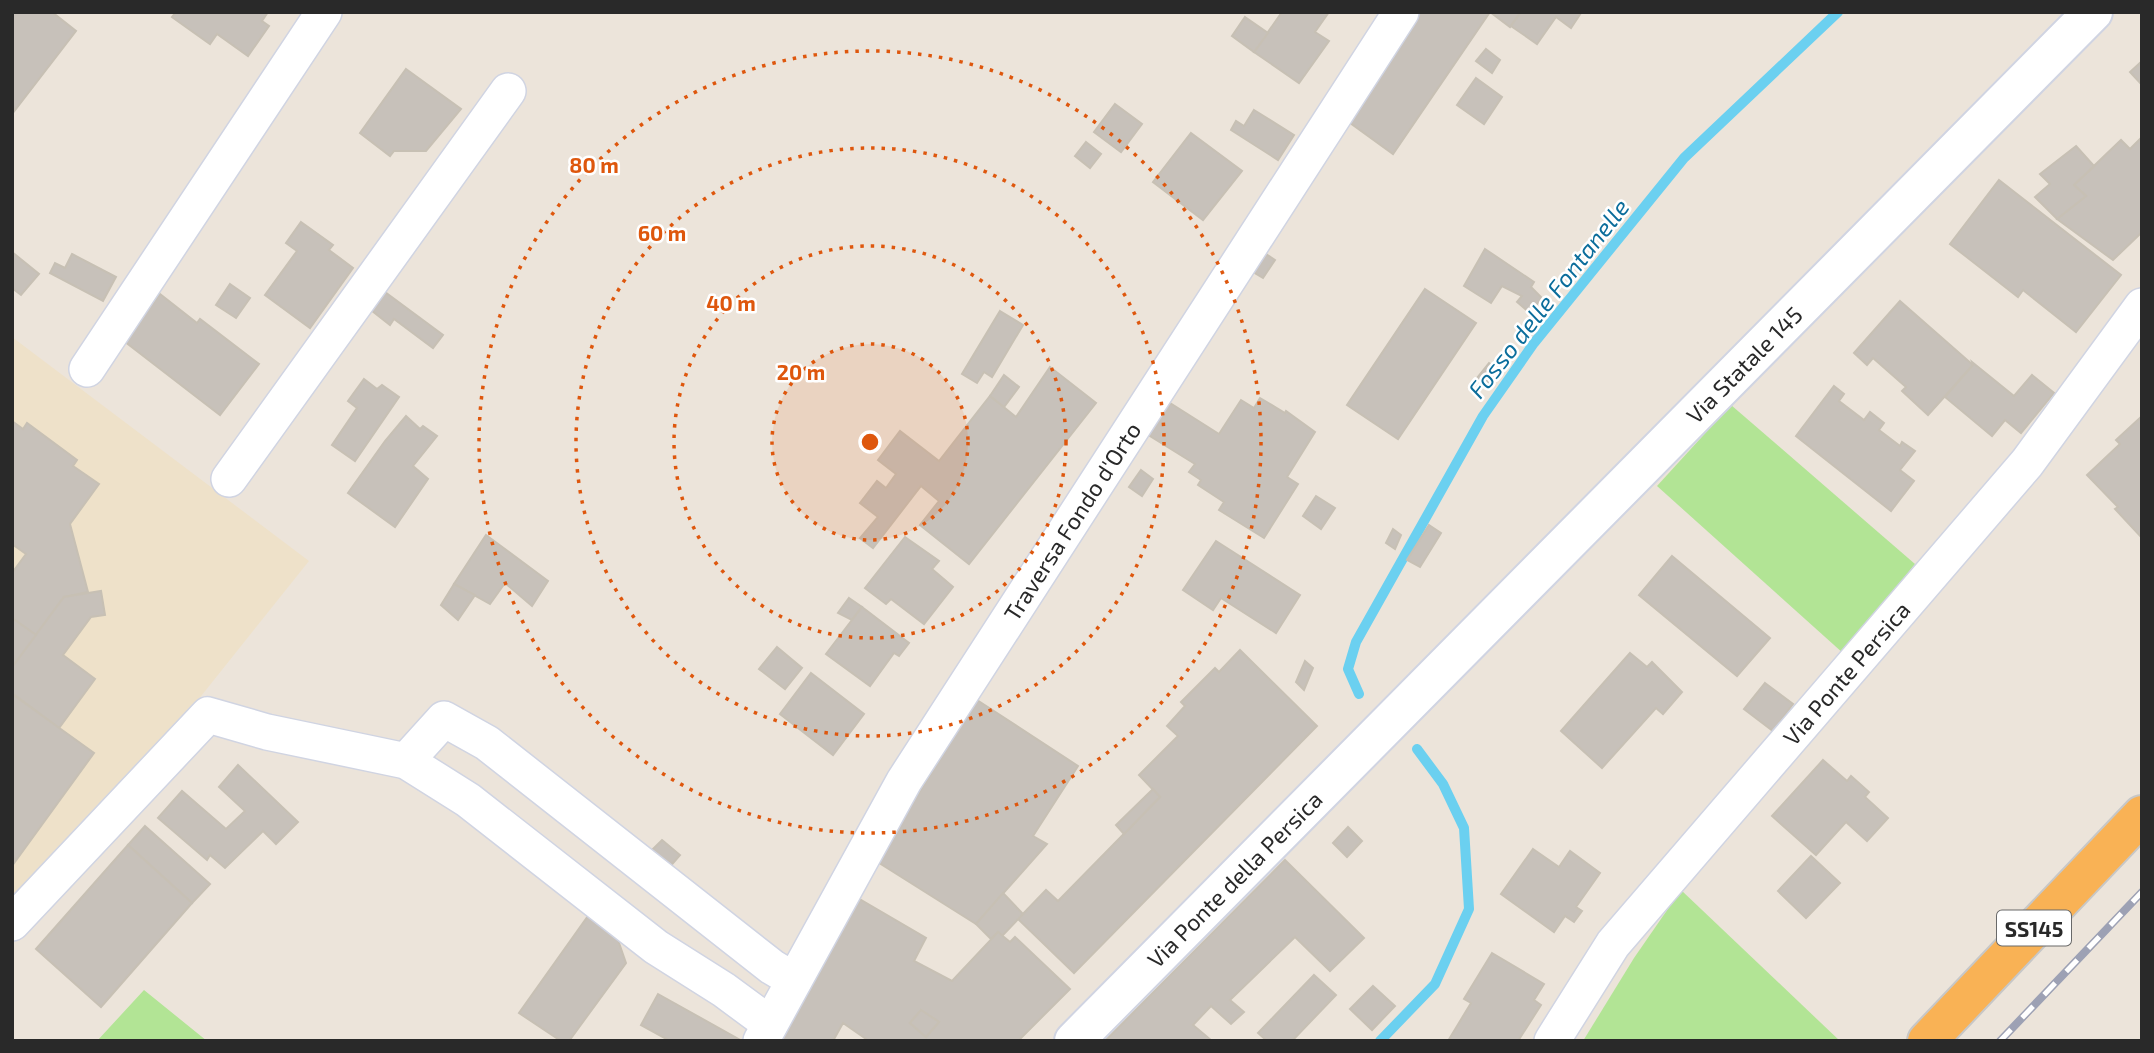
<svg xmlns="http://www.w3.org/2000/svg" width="2154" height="1053" font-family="'Exo 2',sans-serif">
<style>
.education{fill:#eee1c9}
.green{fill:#b2e495}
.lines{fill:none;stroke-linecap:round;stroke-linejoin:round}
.stream{stroke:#6bd0f0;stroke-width:10}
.building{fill:#c7c1ba;stroke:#c7c0b4;stroke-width:2;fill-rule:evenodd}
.minor-casing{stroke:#d0d4e2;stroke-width:38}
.secondary-casing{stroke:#d0d4e2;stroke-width:42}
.trunk-casing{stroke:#c7c7c7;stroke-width:42}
.minor{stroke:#fff;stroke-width:35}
.secondary{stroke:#fff;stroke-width:38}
.trunk{stroke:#f9b255;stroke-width:38}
.rail-casing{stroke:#9da1b4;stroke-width:8}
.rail{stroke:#fff;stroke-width:5;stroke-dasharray:16;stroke-linecap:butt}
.ring{fill:none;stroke:#de570d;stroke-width:3.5;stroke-dasharray:3.5 7}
.labels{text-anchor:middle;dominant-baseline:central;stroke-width:5;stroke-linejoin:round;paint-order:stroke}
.shield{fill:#fff;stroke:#696969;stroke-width:2}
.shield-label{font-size:21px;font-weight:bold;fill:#292929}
.street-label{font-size:23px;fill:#292929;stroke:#fff}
.water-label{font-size:24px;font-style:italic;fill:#0b6d9b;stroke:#fff}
.centre{fill:#de570d;stroke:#fff;stroke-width:3.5}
.ring-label{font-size:21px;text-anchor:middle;font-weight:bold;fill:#de570d;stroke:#fff;stroke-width:5;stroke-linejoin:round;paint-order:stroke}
</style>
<rect width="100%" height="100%" fill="#ece4da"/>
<polygon class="education" points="12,337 309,561 194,705 12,909"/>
<g class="green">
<polygon points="1731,405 1915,564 1844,654 1657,486"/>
<polygon points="1681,890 1840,1041 1583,1041 1634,958"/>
<polygon points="144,990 207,1041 208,1041 97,1041"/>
</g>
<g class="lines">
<g class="stream">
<polyline points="1359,694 1348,669 1356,642 1483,416 1534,343 1684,158 1838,12"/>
<polyline points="1380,1041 1435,984 1469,909 1464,828 1443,784 1417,749"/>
</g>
</g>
<g class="building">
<polygon points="12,12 52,12 76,31 12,114"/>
<polygon points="176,12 268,12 262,21 269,26 248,56 217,34 210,44 172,17"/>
<polygon points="1282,12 1329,12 1315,32 1329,41 1299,83 1254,52"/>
<polygon points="1417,12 1521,12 1510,27 1490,12 1393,154 1346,120"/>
<polygon points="1521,12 1580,12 1581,13 1571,28 1556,17 1537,44 1511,26"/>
<polygon points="1245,17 1268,33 1254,52 1232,36"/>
<polygon points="1486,49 1500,60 1492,73 1476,61"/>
<polygon points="2142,61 2142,85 2130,72"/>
<polygon points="406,69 461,109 426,151 394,151 390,156 360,133"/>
<polygon points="1476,78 1502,97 1484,124 1457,105"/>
<polygon points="1115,104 1142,124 1121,152 1094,132"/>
<polygon points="1254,110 1294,135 1278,160 1231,130 1236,121 1244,126"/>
<polygon points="1191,133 1242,171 1203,220 1153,182"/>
<polygon points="2142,137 2142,232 2113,260 2057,219 2086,196 2074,185 2121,140 2130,149"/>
<polygon points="1086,142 1101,154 1090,168 1075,156"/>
<polygon points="2076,146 2094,166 2074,185 2086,196 2057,219 2035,197 2050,184 2040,174"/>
<polygon points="1999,180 2121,275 2076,332 2023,290 2018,297 1950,244"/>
<polygon points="301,222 333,245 329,250 353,268 310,328 265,295 297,251 286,243"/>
<polygon points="1485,249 1534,282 1531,287 1542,298 1530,313 1517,302 1522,296 1502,286 1491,303 1464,286"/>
<polygon points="12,252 39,274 21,295 12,288"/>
<polygon points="72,254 116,277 103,301 50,273 55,263 65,268"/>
<polygon points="1266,254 1275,260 1263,278 1253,272"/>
<polygon points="230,284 250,298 236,318 216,305"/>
<polygon points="1425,289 1476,323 1398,439 1347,405"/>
<polygon points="385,292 443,335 433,348 394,319 390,325 371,310"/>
<polygon points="160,294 197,323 200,319 259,364 220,415 124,341"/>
<polygon points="1900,301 1973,365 1928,415 1902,391 1906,387 1873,358 1867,365 1854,353"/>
<polygon points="1000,311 1023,325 992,377 984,372 977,383 962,374"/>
<polygon points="1972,362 2014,396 2032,375 2054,393 2021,433 2005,420 1992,436 1945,397 1973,365"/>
<polygon points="1489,363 1501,371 1488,386 1477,378"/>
<polygon points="1050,367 1096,403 969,564 920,525 939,501 921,486 873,548 860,538 878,517 860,503 877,481 886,488 896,474 878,460 900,431 939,461 990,396 1016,417"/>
<polygon points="1004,375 1019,387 1004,407 990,396"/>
<polygon points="364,379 377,389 382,385 399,397 355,461 332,445 357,408 348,401"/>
<polygon points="1834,386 1844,394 1839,401 1864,420 1870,412 1884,423 1879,430 1900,446 1902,442 1915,451 1900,470 1914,481 1891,511 1796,436"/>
<polygon points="1260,398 1285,413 1286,411 1315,432 1287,477 1298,484 1264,538 1219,510 1224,502 1198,485 1201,480 1189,472 1195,464 1145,433 1165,400 1219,434 1241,400 1254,408"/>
<polygon points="406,416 420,429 423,426 437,436 413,466 428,479 395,527 348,493 385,441"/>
<polygon points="2142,416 2142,538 2115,509 2118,507 2087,475 2120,444 2116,440"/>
<polygon points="12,421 23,429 27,423 77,460 73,466 99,484 70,524 88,592 64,597 36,635 12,618 12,573 26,554 12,544"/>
<polygon points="1141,470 1153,479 1142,496 1129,487"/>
<polygon points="1316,496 1335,508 1321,529 1303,516"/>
<polygon points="1429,525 1441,533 1420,567 1407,560"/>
<polygon points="1393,529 1401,535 1395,549 1386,543"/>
<polygon points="486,535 548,581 532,606 505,583 490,604 454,584"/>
<polygon points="905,537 939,561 932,569 953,587 924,624 891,599 886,604 865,588"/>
<polygon points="1216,541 1300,595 1276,633 1221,598 1213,610 1183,590"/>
<polygon points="1672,556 1770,638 1737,676 1639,595"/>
<polygon points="454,584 475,595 458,620 441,605"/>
<polygon points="101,591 105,615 91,617 63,655 95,679 59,728 12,693 12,667 64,597"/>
<polygon points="849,598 862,607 852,620 838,613"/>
<polygon points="862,607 909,643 899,656 894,653 870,686 826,654"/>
<polygon points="12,618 36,635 12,667"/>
<polygon points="777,647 802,668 785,689 759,669"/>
<polygon points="1240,650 1317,726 1074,973 1018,919 1046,890 1058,901 1160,797 1139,775 1178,736 1167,726 1185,706 1181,702 1215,668 1219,672"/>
<polygon points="1630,653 1647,667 1652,662 1682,692 1663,714 1656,708 1602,768 1561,731"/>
<polygon points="1305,661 1313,668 1304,690 1296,682"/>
<polygon points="811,673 864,714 833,755 780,714"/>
<polygon points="1765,683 1793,704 1773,731 1744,709"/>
<polygon points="12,694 94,753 12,866"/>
<polygon points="977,700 1078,766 1033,836 1047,844 976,924 876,861"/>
<polygon points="1823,760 1847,781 1851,776 1869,792 1865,797 1888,818 1867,841 1846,822 1816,855 1772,816"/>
<polygon points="238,765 298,822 276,844 263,831 225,868 210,855 207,860 158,818 182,791 226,829 245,811 219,787"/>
<polygon points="1153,789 1160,797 1124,834 1116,825"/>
<polygon points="145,826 210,884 192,903 128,845"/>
<polygon points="1348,827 1362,841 1347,857 1333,843"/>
<polygon points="662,840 680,855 668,869 648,854"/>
<polygon points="128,845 192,903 101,1007 36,949"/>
<polygon points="1533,849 1559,867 1570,851 1600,873 1576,907 1582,911 1574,922 1565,916 1554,932 1501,894"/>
<polygon points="1811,856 1840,883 1806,918 1778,891"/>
<polygon points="1285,860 1364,938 1330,971 1295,937 1230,1000 1244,1012 1231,1024 1211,1006 1193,1025 1212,1041 1105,1041"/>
<polygon points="1003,893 1023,914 1002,936 998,932 991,939 976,924"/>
<path d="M 851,894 L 926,938 L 914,961 L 952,981 L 998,932 L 1010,942 L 1015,937 L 1070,989 L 1018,1041 L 869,1041 L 843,1023 L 833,1041 L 775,1041 ZM 921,1010 L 939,1022 L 926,1037 L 910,1023 Z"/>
<polygon points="588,916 618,940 626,963 569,1041 561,1041 519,1013"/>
<polygon points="1492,953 1544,984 1534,1000 1541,1005 1518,1041 1448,1041 1471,1003 1464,999"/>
<polygon points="1314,975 1336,995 1292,1041 1267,1041 1258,1033"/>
<polygon points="1373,986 1395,1006 1372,1030 1350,1009"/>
<polygon points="658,994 742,1041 670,1041 641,1025"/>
<polygon points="921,1010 939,1022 926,1037 910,1023"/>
</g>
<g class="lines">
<defs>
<g id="minor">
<polyline points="87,369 324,12"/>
<polyline points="229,479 508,91"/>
<polyline points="406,761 444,719 487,743 772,967 794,980"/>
<polyline points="12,923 208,715 267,732 406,761 468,800 656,947 724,990 770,1024"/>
<path id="s1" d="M 761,1041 L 904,781 L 1401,12"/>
<path id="s2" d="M 1552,1041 L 1613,944 L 2027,463 L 2142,306"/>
</g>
<g id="secondary">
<path id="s3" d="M 1074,1041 L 2093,12"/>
</g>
<polyline id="trunk" points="1927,1041 2142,815"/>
</defs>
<use href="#minor" class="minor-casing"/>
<use href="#secondary" class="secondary-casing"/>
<use href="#trunk" class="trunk-casing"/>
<use href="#minor" class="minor"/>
<use href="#secondary" class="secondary"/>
<use href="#trunk" class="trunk"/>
<defs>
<polyline id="rail" points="2000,1041 2142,892"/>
</defs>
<use href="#rail" class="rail-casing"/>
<use href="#rail" class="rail"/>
</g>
<circle cx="870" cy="442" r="98" fill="#de570d" fill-opacity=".12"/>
<g class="ring">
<circle cx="870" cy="442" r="98"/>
<circle cx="870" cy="442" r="196"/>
<circle cx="870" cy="442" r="294"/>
<circle cx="870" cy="442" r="391"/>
</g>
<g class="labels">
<rect class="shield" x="1997" y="910.5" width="74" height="35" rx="5"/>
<g class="shield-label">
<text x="2034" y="928">SS145</text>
</g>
<g class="street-label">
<text stroke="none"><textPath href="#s3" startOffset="952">Via Statale 145</textPath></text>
<text stroke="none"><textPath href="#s1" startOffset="606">Traversa Fondo d'Orto</textPath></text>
<text stroke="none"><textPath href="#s2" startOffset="472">Via Ponte Persica</textPath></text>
<text stroke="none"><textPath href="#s3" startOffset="228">Via Ponte della Persica</textPath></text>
</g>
<g class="water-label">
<text transform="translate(1548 298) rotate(-52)">Fosso delle Fontanelle</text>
</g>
</g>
<circle cx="870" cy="442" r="10" class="centre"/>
<g class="ring-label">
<text x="594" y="173">80 m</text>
<text x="662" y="241">60 m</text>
<text x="731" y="311">40 m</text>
<text x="801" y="380">20 m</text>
</g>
<rect width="2154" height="1053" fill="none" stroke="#292929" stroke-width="28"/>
</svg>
